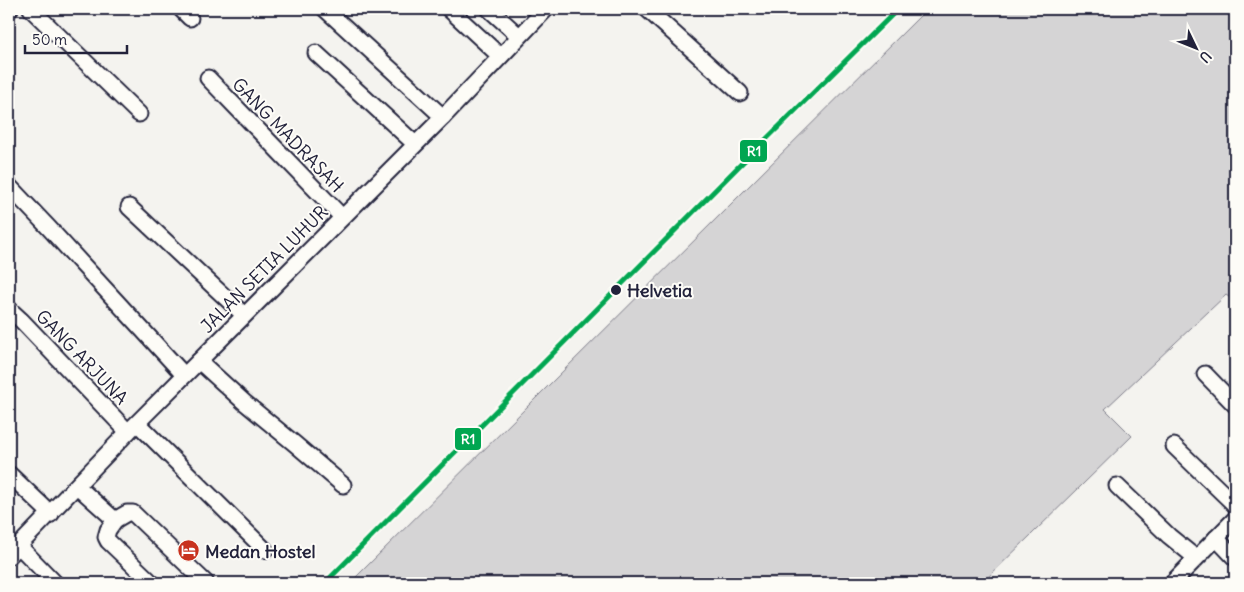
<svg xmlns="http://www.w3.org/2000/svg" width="1244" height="592" font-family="Delius,sans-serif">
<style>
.grass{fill:#d5d4d5;stroke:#7c7b88}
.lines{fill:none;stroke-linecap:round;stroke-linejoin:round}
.minor-casing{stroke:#22223b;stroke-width:19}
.minor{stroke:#fdfcf7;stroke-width:15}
.rail-1-casing{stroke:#fdfcf7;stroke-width:9}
.rail-1{stroke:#00a651;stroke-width:5}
.stop-dot{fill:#22223b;stroke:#fdfcf7;stroke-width:2}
.labels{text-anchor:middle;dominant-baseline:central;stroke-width:4;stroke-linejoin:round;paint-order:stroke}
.street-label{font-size:18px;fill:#22223b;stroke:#fdfcf7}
.stop-label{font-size:18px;font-weight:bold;fill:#22223b;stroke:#fdfcf7;text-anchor:start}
.poi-label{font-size:18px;font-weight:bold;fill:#22223b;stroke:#fdfcf7;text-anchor:start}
.line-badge{stroke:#fdfcf7;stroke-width:2}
.badge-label{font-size:14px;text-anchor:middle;font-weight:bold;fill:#fff}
</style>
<rect width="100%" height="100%" fill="#f4f3ef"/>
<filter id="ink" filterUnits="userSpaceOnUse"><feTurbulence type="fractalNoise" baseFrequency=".02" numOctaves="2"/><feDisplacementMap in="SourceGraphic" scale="10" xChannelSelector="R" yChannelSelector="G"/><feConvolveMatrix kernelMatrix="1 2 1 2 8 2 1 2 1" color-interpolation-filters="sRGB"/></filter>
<g filter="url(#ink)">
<polygon class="grass" points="927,9 1235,9 1235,301 1226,295 1105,409 1132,436 982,583 350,583"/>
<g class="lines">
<defs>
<g id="minor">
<polyline points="31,9 139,114"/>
<polyline points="181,9 190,18"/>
<polyline points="325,9 443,117"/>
<polyline points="449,9 500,56"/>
<polyline points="489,9 519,36"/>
<polyline points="647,9 740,93"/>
<polyline points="9,10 10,9"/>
<polyline points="316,53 414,143"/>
<polyline points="208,78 342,217"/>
<polyline points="9,186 48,227 184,375"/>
<polyline points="129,207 244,315"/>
<polyline points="9,309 22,321 128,432"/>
<polyline points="199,361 244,402 295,444 343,485"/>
<polyline points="1205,374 1235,405"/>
<polyline points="138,424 265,550"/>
<polyline points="1174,446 1235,505"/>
<polyline points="9,474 51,514"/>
<polyline points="77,486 115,520 127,513 133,513 206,583"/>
<polyline points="1117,486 1169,536 1196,558"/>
<polyline points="115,520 108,530 106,537 108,541 152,583"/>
<polyline points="1216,538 1235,558"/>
<polyline points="19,546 55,583"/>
<polyline points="9,556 128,432 443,117 546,9"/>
<polyline points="1172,583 1235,519"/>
</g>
</defs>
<use href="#minor" class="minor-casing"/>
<use href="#minor" class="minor"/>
<defs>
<polyline id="rail-1" points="325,583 738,167 898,9"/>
</defs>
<use href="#rail-1" class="rail-1-casing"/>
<use href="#rail-1" class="rail-1"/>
</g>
</g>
<defs>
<symbol id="hotel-disc" viewBox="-11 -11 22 22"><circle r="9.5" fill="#c8321e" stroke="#fdfcf7"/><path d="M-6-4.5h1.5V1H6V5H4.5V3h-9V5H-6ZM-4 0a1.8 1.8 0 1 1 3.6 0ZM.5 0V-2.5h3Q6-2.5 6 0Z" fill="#fff"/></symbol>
</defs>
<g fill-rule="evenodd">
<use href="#hotel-disc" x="176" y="538" width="25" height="25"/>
</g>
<circle class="stop-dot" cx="616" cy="290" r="6"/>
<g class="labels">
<g class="street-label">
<text transform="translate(288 135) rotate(46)">GANG MADRASAH</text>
<text transform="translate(264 269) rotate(-45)">JALAN SETIA LUHUR</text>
<text transform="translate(82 357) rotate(46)">GANG ARJUNA</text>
</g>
<g class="stop-label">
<text x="627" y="290">Helvetia</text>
</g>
<g class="poi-label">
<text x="205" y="551">Medan Hostel</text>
</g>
</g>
<g class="line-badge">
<rect x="739" y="139" width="29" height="24" rx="5" fill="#00a651"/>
<rect x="454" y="427" width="28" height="24" rx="5" fill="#00a651"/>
</g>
<g class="badge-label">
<text x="754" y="156">R1</text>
<text x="468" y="444">R1</text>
</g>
<rect width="1244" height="592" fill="none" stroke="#fdfcf7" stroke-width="30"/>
<rect x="15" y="15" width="1214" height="562" fill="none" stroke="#22223b" stroke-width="2" filter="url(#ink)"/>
<g transform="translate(1196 48) rotate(133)" stroke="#fdfcf7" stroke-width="4" paint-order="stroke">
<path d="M0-4L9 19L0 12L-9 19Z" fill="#22223b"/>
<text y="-8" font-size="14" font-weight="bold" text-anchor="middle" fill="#22223b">U</text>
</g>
<path d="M25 45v8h102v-8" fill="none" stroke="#22223b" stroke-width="2.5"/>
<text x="32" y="45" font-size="15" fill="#22223b" stroke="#fdfcf7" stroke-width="4" paint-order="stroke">50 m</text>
</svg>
